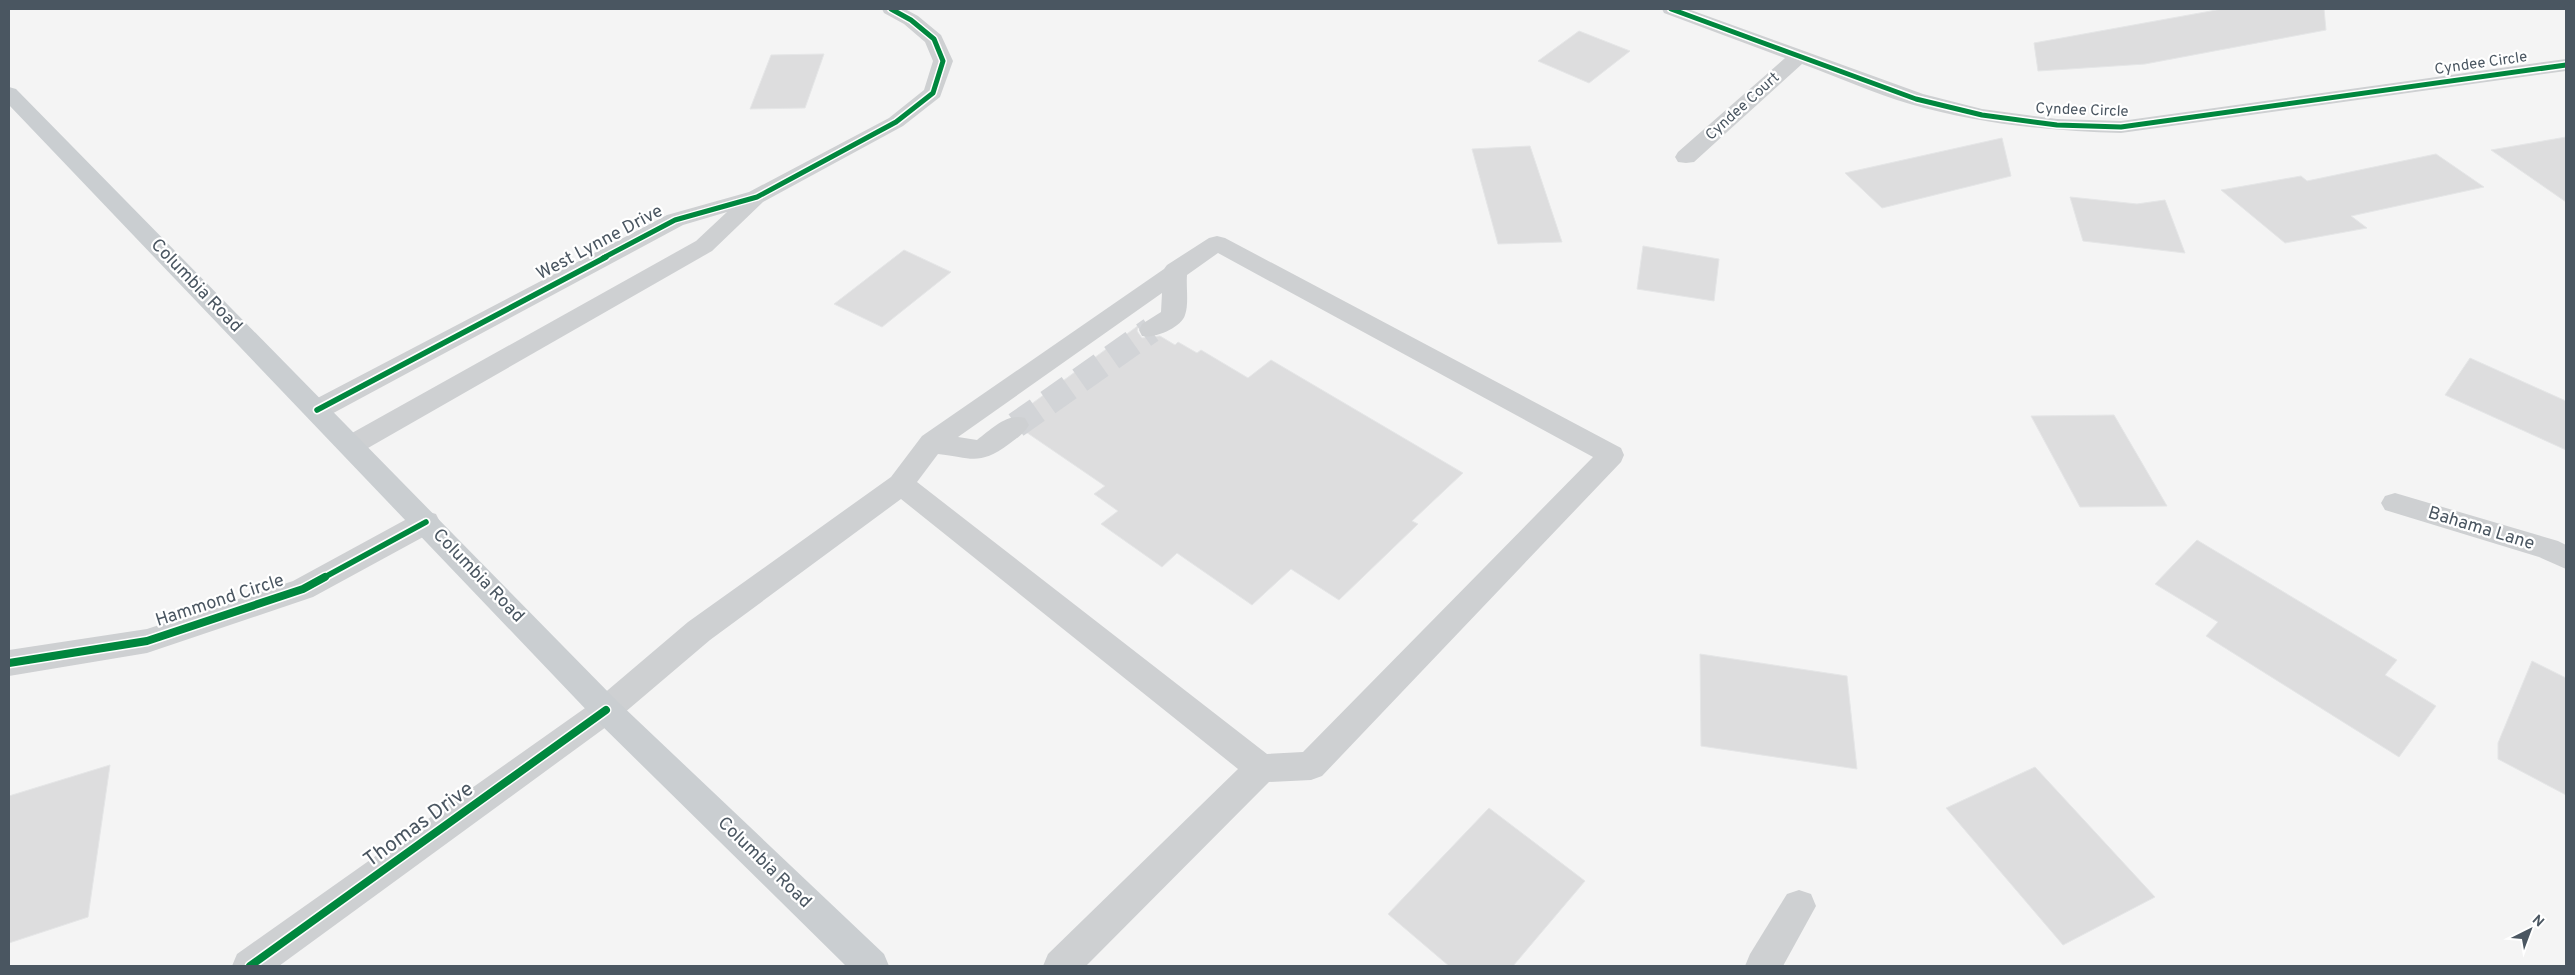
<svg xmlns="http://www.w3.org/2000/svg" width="2575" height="975" font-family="Overpass,sans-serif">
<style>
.building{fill:#ddddde;stroke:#e5e6e7}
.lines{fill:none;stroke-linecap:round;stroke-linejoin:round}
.minor-tunnel{stroke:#d2d4d7;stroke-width:26;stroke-dasharray:26 13;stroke-linecap:butt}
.minor{fill:#ced0d2;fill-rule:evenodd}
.major{fill:#caced1;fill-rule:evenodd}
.cycleway-far2-casing{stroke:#fff;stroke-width:8}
.cycleway-far1-casing{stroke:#fff;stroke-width:9}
.cycleway-casing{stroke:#fff;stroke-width:11}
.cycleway-far2{stroke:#00873e;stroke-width:5}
.cycleway-far1{stroke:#00873e;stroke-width:5.5}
.cycleway{stroke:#00873e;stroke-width:8}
.labels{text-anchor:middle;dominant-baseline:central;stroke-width:4.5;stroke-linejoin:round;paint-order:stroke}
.far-street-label{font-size:15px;fill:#4a5661;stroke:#fff}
.street-label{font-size:18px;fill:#4a5661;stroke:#fff}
.near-street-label{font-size:21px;fill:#4a5661;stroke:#fff}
</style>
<rect width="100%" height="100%" fill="#f4f4f4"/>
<g class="building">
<polygon points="2222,9 2324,9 2326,30 2145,64 2038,71 2034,43"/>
<polygon points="1579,31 1630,51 1589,83 1538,61"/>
<polygon points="824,54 805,108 750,109 771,55"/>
<polygon points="2566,137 2566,202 2491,150"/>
<polygon points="2002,138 2011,176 1882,208 1845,173"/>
<polygon points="1530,146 1562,242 1498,244 1472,149"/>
<polygon points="2436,154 2484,187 2351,216 2367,228 2285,243 2221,190 2301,176 2307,181"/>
<polygon points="2070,197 2137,204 2165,200 2185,253 2083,241"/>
<polygon points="1643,246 1719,259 1714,301 1637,289"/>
<polygon points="904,250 951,272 882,327 834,304"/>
<polygon points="1139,325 1137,331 1142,338 1160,336 1175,345 1178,342 1197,353 1201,350 1248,378 1271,360 1463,473 1412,521 1418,524 1339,600 1291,569 1252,605 1177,553 1162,567 1101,524 1118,511 1094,494 1105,486 1026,432 1031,424 1027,417 1015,416"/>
<polygon points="2470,358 2566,401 2566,450 2445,395"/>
<polygon points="2114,415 2167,506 2080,507 2031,416"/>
<polygon points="2197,540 2397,660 2385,675 2436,706 2399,757 2206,636 2218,622 2155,584"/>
<polygon points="1700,654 1847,676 1857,769 1701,746"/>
<polygon points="2532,661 2566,678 2566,795 2498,759 2498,743"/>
<polygon points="110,765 88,917 9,943 9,796"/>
<polygon points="2035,767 2155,897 2063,945 1946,808"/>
<polygon points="1489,808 1585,881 1513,966 1449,966 1388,914"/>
</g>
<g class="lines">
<polyline class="minor-tunnel" points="1016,425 1151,330"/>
<g class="minor">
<polygon points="882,9 905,9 918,16 941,35 953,61 940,97 903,126 763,202 712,251 361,452 352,455 343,452 339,445 343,438 696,241 727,212 683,225 326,417 317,419 308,417 304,410 308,403 667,215 749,192 889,118 924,90 933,61 925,42 904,24 884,13"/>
<path d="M 1662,9 L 1688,9 L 1923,94 L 1982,109 L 2057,119 L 2121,121 L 2566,59 L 2566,71 L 2121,133 C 2049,131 1979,124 1910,104 C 1873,93 1838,77 1802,64 L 1694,162 L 1686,163 L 1678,162 L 1675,157 L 1678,152 L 1785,58 L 1664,13 Z"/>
<path d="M 1217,236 L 1225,238 L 1621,448 L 1624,455 L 1621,462 L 1322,776 L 1311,780 L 1269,782 L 1086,966 L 1043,966 L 1048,954 L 1238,769 L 901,499 L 710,640 L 617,719 L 279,966 L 232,966 L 237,954 L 595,701 L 688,622 L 891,477 L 922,436 L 1164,269 L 1167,265 L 1209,238 ZM 1218,253 L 1593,457 L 1303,752 L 1267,754 L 917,482 L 938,454 C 972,458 979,466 1009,444 C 1017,438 1024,434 1029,425 L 1025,418 C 1006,413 992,429 977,440 L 958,437 L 1162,293 L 1161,312 L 1142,324 L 1139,330 L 1142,336 C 1154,339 1181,328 1185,315 C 1189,304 1186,287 1187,275 Z"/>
<polygon points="2395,493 2558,541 2566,545 2566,569 2539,557 2385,510 2381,503 2385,496"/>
<polygon points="426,511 436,514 440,522 436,530 313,597 147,653 9,676 9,650 147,629 293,581 416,514"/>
<polygon points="1799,890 1811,894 1816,906 1783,966 1745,966 1750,954 1787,894"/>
</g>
<polygon class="major" points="9,87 16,89 617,701 884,954 889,966 846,966 595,719 9,105"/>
<defs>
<g id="cycleway-far2">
<polyline points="1671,9 1916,99 1982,115 2057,125 2121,127 2566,65"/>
<polyline points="603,258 675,220 757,197 896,122 933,93 943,61 934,39 911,20 891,9"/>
</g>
<g id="cycleway-far1">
<polyline points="317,410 606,257"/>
<polyline points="323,578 426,522"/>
</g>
<g id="cycleway">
<polyline points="9,663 147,641 303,589 325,577"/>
<polyline points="250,966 606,710"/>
</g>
</defs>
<use href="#cycleway-far2" class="cycleway-far2-casing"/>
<use href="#cycleway-far1" class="cycleway-far1-casing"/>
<use href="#cycleway" class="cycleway-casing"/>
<use href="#cycleway-far2" class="cycleway-far2"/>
<use href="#cycleway-far1" class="cycleway-far1"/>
<use href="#cycleway" class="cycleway"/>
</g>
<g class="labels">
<g class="far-street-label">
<text transform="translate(2481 64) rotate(-8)">Cyndee Circle</text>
<text transform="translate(1743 107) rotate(-42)">Cyndee Court</text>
<text transform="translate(2082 111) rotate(2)">Cyndee Circle</text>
</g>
<g class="street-label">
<text transform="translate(600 243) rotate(-28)">West Lynne Drive</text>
<text transform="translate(196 286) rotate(46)">Columbia Road</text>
<text transform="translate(2481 529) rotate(17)">Bahama Lane</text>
<text transform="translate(478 576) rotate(46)">Columbia Road</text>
<text transform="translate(220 601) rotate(-18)">Hammond Circle</text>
<text transform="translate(764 863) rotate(44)">Columbia Road</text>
</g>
<g class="near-street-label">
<text transform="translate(419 825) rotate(-36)">Thomas Drive</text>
</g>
</g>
<rect width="2575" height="975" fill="none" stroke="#4a5661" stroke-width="20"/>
<g transform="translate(2530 930) rotate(42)" stroke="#ffffff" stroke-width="4" paint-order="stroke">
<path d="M0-4L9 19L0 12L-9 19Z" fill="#4a5661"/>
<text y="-8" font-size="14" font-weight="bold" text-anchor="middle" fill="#4a5661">N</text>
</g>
</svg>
